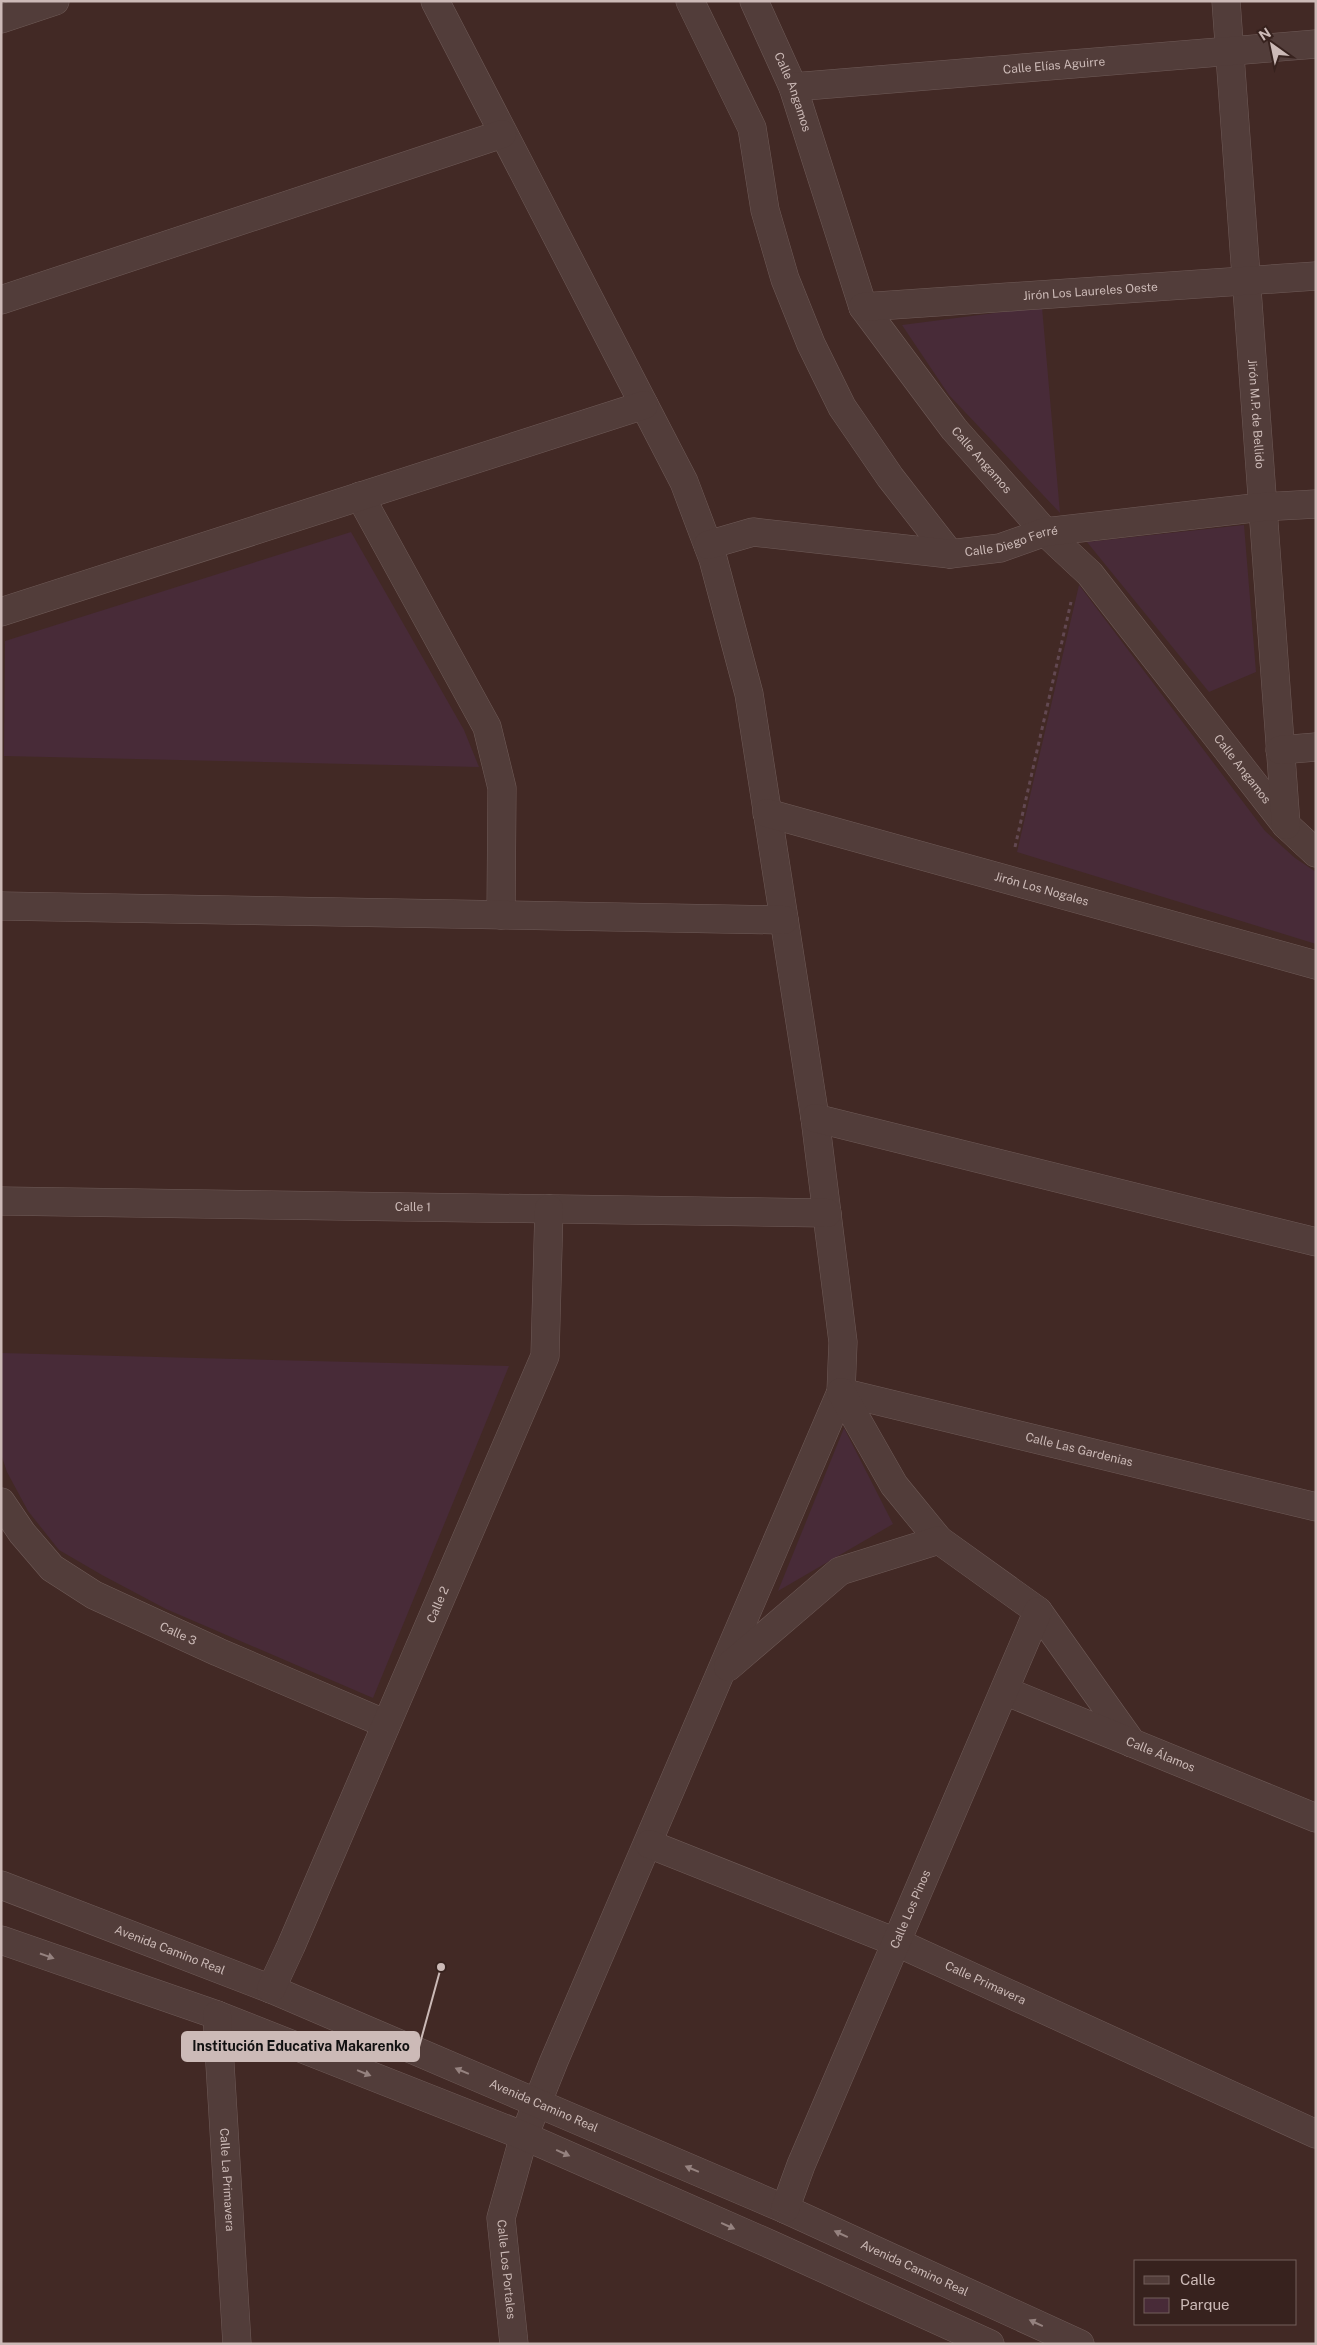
<svg xmlns="http://www.w3.org/2000/svg" width="1317" height="2345" font-family="'Public Sans',sans-serif">
<style>
.green{fill:#482b38}
.lines{fill:none;stroke-linecap:round;stroke-linejoin:round}
.minor-casing{stroke:#6f5b58;stroke-width:29}
.path{stroke:#624851;stroke-width:3;stroke-dasharray:4 4;stroke-linecap:butt}
.minor{stroke:#523d3a;stroke-width:28}
.oneway{fill:#95827f}
.labels{text-anchor:middle;dominant-baseline:central;stroke-width:5;stroke-linejoin:round;paint-order:stroke}
.street-label{font-size:12px;fill:#ccbab7;stroke:#37221e}
.leader{fill:none;stroke:#ccbab7;stroke-width:2}
.callout-dot{fill:#ccbab7;stroke:#37221e;stroke-width:2}
.callout{fill:#ccbab7;stroke:#ccbab7;stroke-width:2}
.callout-label{font-size:14px;text-anchor:middle;font-weight:bold;fill:#111}
</style>
<rect width="100%" height="100%" fill="#422925"/>
<g class="green">
<polygon points="1042,307 1060,513 949,395 902,325"/>
<polygon points="1244,525 1256,672 1209,692 1087,542"/>
<polygon points="351,532 464,730 479,767 4,756 5,641"/>
<polygon points="1079,585 1265,831 1295,858 1316,872 1316,944 1017,852"/>
<polygon points="1,1353 509,1366 373,1698 166,1609 102,1575 59,1550 28,1511 7,1472 1,1454"/>
<polygon points="844,1428 893,1524 778,1591"/>
</g>
<g class="lines">
<defs>
<g id="minor">
<path id="s1" d="M 435,1 L 684,482 L 713,559 L 749,694 L 815,1118 L 843,1342 L 841,1392 L 554,2061 L 524,2136 L 501,2218 L 514,2344"/>
<polyline points="690,1 752,128 765,210 785,279 811,344 842,407 890,477 950,554"/>
<path id="s2" d="M 754,1 L 793,87 L 863,307 L 954,429 L 1045,532 L 1090,574 L 1286,825 L 1316,853"/>
<path id="s3" d="M 1226,1 L 1286,825"/>
<polyline points="1,19 55,1"/>
<path id="s4" d="M 793,87 L 1316,44"/>
<polyline points="1,300 502,134"/>
<path id="s5" d="M 863,307 L 1316,276"/>
<polyline points="360,496 487,727 502,788 501,915"/>
<path id="s6" d="M 708,545 L 753,532 L 950,554 L 1000,548 L 1045,532 L 1262,507 L 1316,504"/>
<polyline points="1,612 644,405"/>
<polyline points="1280,750 1316,747"/>
<path id="s7" d="M 767,813 L 1316,965"/>
<polyline points="1,906 784,920"/>
<polyline points="815,1118 1316,1242"/>
<path id="s8" d="M 1,1201 L 827,1213"/>
<path id="s9" d="M 841,1392 L 1316,1507"/>
<polyline points="841,1392 894,1485 939,1540"/>
<path id="s10" d="M 1,1502 L 22,1533 L 52,1568 L 94,1595 L 218,1652 L 386,1724"/>
<polyline points="728,1667 840,1571 939,1540 1038,1611 1132,1743"/>
<path id="s11" d="M 1005,1691 L 1316,1818"/>
<path id="s12" d="M 649,1844 L 898,1943 L 1316,2134"/>
<path id="s13" d="M 1,1885 L 271,1989 L 785,2209 L 1080,2344"/>
<polyline points="1,1940 217,2015 524,2136 772,2245 990,2344"/>
<path id="s14" d="M 271,1989 L 291,1946 L 545,1356 L 549,1209"/>
<path id="s15" d="M 217,2015 L 237,2344"/>
<path id="s16" d="M 785,2209 L 801,2165 L 1038,1611"/>
</g>
</defs>
<use href="#minor" class="minor-casing"/>
<polyline class="path" points="1015,847 1071,602"/>
<use href="#minor" class="minor"/>
</g>
<defs><path id="oneway-solid" d="M-6-.8H1V-3.2L6.5 0L1 3.2V.8H-6Z" transform="scale(1.25)"/></defs>
<g class="oneway">
<use href="#oneway-solid" transform="translate(47 1956) rotate(19)"/>
<use href="#oneway-solid" transform="translate(462 2071) rotate(-157)"/>
<use href="#oneway-solid" transform="translate(364 2073) rotate(22)"/>
<use href="#oneway-solid" transform="translate(563 2153) rotate(24)"/>
<use href="#oneway-solid" transform="translate(692 2169) rotate(-157)"/>
<use href="#oneway-solid" transform="translate(728 2226) rotate(24)"/>
<use href="#oneway-solid" transform="translate(841 2234) rotate(-155)"/>
<use href="#oneway-solid" transform="translate(1036 2323) rotate(-155)"/>
</g>
<g class="labels">
<g class="street-label">
<text stroke="none"><textPath href="#s4" startOffset="262">Calle Elías Aguirre</textPath></text>
<text stroke="none"><textPath href="#s2" startOffset="99">Calle Angamos</textPath></text>
<text stroke="none"><textPath href="#s5" startOffset="228">Jirón Los Laureles Oeste</textPath></text>
<text stroke="none"><textPath href="#s3" startOffset="414">Jirón M.P. de Bellido</textPath></text>
<text stroke="none"><textPath href="#s2" startOffset="519">Calle Angamos</textPath></text>
<text stroke="none"><textPath href="#s6" startOffset="308">Calle Diego Ferré</textPath></text>
<text stroke="none"><textPath href="#s2" startOffset="924">Calle Angamos</textPath></text>
<text stroke="none"><textPath href="#s7" startOffset="285">Jirón Los Nogales</textPath></text>
<text stroke="none"><textPath href="#s8" startOffset="412">Calle 1</textPath></text>
<text stroke="none"><textPath href="#s9" startOffset="245">Calle Las Gardenias</textPath></text>
<text stroke="none"><textPath href="#s14" startOffset="419">Calle 2</textPath></text>
<text stroke="none"><textPath href="#s10" startOffset="226">Calle 3</textPath></text>
<text stroke="none"><textPath href="#s11" startOffset="168">Calle Álamos</textPath></text>
<text stroke="none"><textPath href="#s16" startOffset="325">Calle Los Pinos</textPath></text>
<text stroke="none"><textPath href="#s13" startOffset="181">Avenida Camino Real</textPath></text>
<text stroke="none"><textPath href="#s12" startOffset="364">Calle Primavera</textPath></text>
<text stroke="none"><textPath href="#s13" startOffset="586">Avenida Camino Real</textPath></text>
<text stroke="none"><textPath href="#s15" startOffset="165">Calle La Primavera</textPath></text>
<text stroke="none"><textPath href="#s13" startOffset="991">Avenida Camino Real</textPath></text>
<text stroke="none"><textPath href="#s1" startOffset="2414">Calle Los Portales</textPath></text>
</g>
</g>
<path class="leader" d="M441 1967L419 2047"/>
<circle class="callout-dot" cx="441" cy="1967" r="5"/>
<rect class="callout" x="182" y="2032" width="237" height="29" rx="5"/>
<g class="callout-label">
<text x="301" y="2051">Institución Educativa Makarenko</text>
</g>
<rect width="1317" height="2345" fill="none" stroke="#ccbab7" stroke-width="5"/>
<rect x="1134" y="2260" width="162" height="65" fill="#37221e" stroke="#735f5b"/>
<rect x="1144" y="2276" width="25" height="8" fill="#523d3a" stroke="#735f5b"/>
<text x="1180" y="2285" font-size="15" fill="#ccbab7">Calle</text>
<rect x="1144" y="2298" width="25" height="15" fill="#482b38" stroke="#735f5b"/>
<text x="1180" y="2310" font-size="15" fill="#ccbab7">Parque</text>
<g transform="translate(1272 45) rotate(327)" stroke="#37221e" stroke-width="4" paint-order="stroke">
<path d="M0-4L9 19L0 12L-9 19Z" fill="#ccbab7"/>
<text y="-8" font-size="14" font-weight="bold" text-anchor="middle" fill="#ccbab7">N</text>
</g>
</svg>
